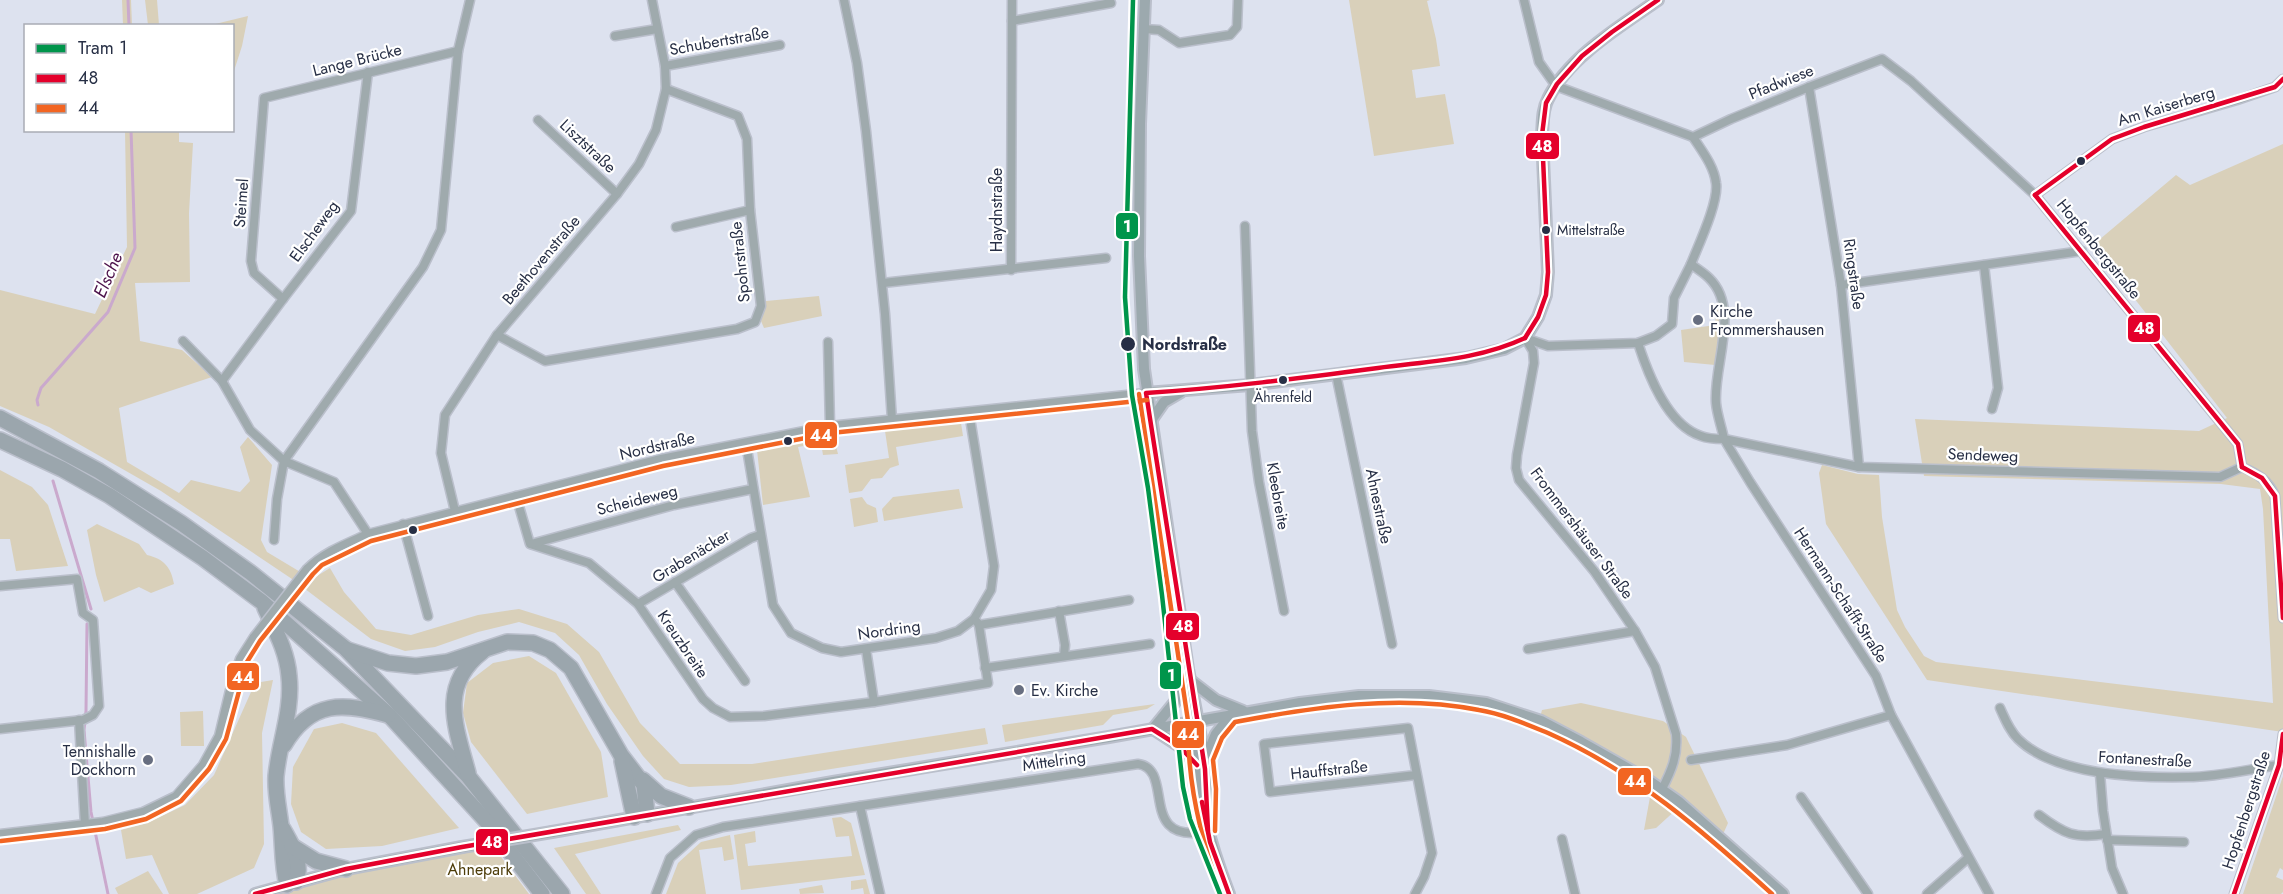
<svg xmlns="http://www.w3.org/2000/svg" width="2283" height="894" font-family="Jost,sans-serif">
<style>
.green{fill:#d9d0ba}
.lines{fill:none;stroke-linecap:round;stroke-linejoin:round}
.stream{stroke:#caa9cd;stroke-width:3}
.street-casing{stroke:#babfcb;stroke-width:11}
.secondary-casing{stroke:#babfcb;stroke-width:14}
.highway-casing{stroke:#babfcb;stroke-width:18}
.street{stroke:#9faaad;stroke-width:8}
.secondary{stroke:#9ca9ae;stroke-width:10}
.highway{stroke:#9ba6ad;stroke-width:15}
.street-bridge-casing{stroke:#babfcb;stroke-width:11;stroke-linecap:butt}
.secondary-bridge-casing{stroke:#babfcb;stroke-width:14;stroke-linecap:butt}
.street-bridge{stroke:#9faaad;stroke-width:8}
.secondary-bridge{stroke:#9ca9ae;stroke-width:10}
.bus-1-casing{stroke:#fff;stroke-width:9}
.bus-2-casing{stroke:#fff;stroke-width:9}
.bus-1{stroke:#e4002b;stroke-width:4.5}
.bus-2{stroke:#f26522;stroke-width:4.5}
.tram-1-casing{stroke:#fff;stroke-width:9}
.tram-1{stroke:#00954b;stroke-width:4.5}
.bus-dot{fill:#272f45;stroke:#fff;stroke-width:2}
.poi-dot{fill:#676e80;stroke:#fff;stroke-width:2}
.labels{text-anchor:middle;dominant-baseline:central;stroke-width:4.5;stroke-linejoin:round;paint-order:stroke}
.bus-label{font-size:14px;fill:#272f45;stroke:#fff;text-anchor:start}
.street-label{font-size:16px;fill:#272f45;stroke:#fff}
.poi-label{font-size:16px;fill:#272f45;stroke:#fff;text-anchor:start}
.stop-label{font-size:16px;font-weight:bold;fill:#272f45;stroke:#fff;text-anchor:start}
.park-label{font-size:16px;fill:#4d3c09;stroke:#fff}
.water-label{font-size:18px;font-style:italic;fill:#4c124b;stroke:#fff}
.line-badge{stroke:#fff;stroke-width:2}
.badge-label{font-size:16px;text-anchor:middle;font-weight:bold;fill:#fff}
</style>
<rect width="100%" height="100%" fill="#dde2ef"/>
<g class="green">
<polygon points="122,0 131,0 132,25 123,25"/>
<polygon points="145,0 157,0 159,25 148,25"/>
<polygon points="1349,0 1430,0 1427,1 1436,39 1440,66 1412,70 1416,98 1445,94 1454,144 1374,156"/>
<polygon points="248,16 242,46 233,74 232,26 211,25"/>
<polygon points="125,131 179,131 179,142 193,143 189,213 190,282 135,283 140,341 182,350 212,377 119,408 127,462 179,493 191,480 240,492 250,481 240,447 248,437 272,465 261,540 267,552 312,579 330,568 344,592 376,629 411,635 478,615 519,609 567,624 599,652 640,723 680,764 752,764 985,728 988,744 731,785 689,787 664,779 643,756 607,704 579,655 555,633 519,622 478,632 435,647 405,651 371,639 292,579 161,491 49,427 0,406 0,290 95,314 127,247"/>
<polygon points="2283,144 2283,732 1927,680 1826,524 1819,473 1822,465 1858,474 1879,475 1882,517 1897,610 1905,627 1924,656 1936,662 2273,703 2263,509 2260,489 2221,484 1924,476 1915,419 2199,431 2227,418 2093,245 2176,175 2190,185"/>
<polygon points="819,296 822,316 764,328 761,321 766,301"/>
<polygon points="1709,305 1720,305 1721,335 1715,365 1684,362 1681,330 1715,325 1716,312 1711,313"/>
<polygon points="961,423 963,436 896,447 899,465 890,468 882,478 871,479 862,491 849,493 845,465 889,458 885,431"/>
<polygon points="828,437 833,441 832,446 836,446 838,454 823,455 821,443 798,447 810,497 763,505 757,450"/>
<polygon points="0,470 32,487 48,505 68,566 16,571 10,539 0,539"/>
<polygon points="959,489 963,508 884,521 882,509 893,497"/>
<polygon points="862,497 867,504 876,508 878,522 854,527 850,499"/>
<path d="M 97,524 L 139,544 L 147,555 C 164,559 171,567 174,584 L 151,593 L 139,587 L 104,602 L 96,575 L 87,530 Z"/>
<polygon points="529,656 556,673 601,752 608,797 527,814 471,742 463,713 467,683 493,663"/>
<polygon points="273,680 262,733 264,844 254,868 197,894 169,894 152,855 126,859 121,830 147,823 185,805 214,775 255,683"/>
<polygon points="1581,703 1663,721 1686,737 1728,823 1720,841 1678,808 1656,828 1644,830 1650,797 1647,785 1538,725 1542,710"/>
<polygon points="1155,704 1147,709 1113,715 1103,725 1005,742 1002,725"/>
<polygon points="203,711 204,746 181,746 180,712"/>
<polygon points="342,723 376,733 459,828 382,846 326,849 301,832 291,804 293,767 314,729"/>
<polygon points="2283,776 2283,870 2280,868 2276,877 2283,880 2283,892 2281,894 2243,894"/>
<polygon points="841,817 851,823 865,875 741,890 734,835 755,831 756,842 745,844 748,866 852,856 849,836 836,837 832,818"/>
<polygon points="678,825 681,830 575,854 601,894 586,894 554,848"/>
<polygon points="730,835 734,859 724,861 722,847 699,850 706,894 666,894 678,863 701,842"/>
<polygon points="490,842 529,894 259,894"/>
<polygon points="148,871 163,894 118,894 115,888"/>
<polygon points="866,879 870,894 864,894 863,888 851,890 851,881"/>
<polygon points="822,885 824,893 800,894 799,889"/>
</g>
<g class="lines">
<g class="stream">
<polyline points="128,0 129,26"/>
<polyline points="38,405 37,400 41,388 108,312 135,248 131,130"/>
<polyline points="53,481 91,609"/>
<polyline points="87,624 86,711 84,730 91,812 108,894"/>
</g>
<defs>
<g id="street">
<polyline points="844,0 857,63 866,131 885,314 892,420"/>
<path d="M 1524,0 L 1539,62 L 1556,86 L 1693,137 C 1702,151 1714,166 1716,183 C 1719,202 1698,246 1691,264 C 1697,269 1704,273 1709,278 C 1741,309 1713,365 1716,403 C 1717,415 1722,428 1724,439 L 1859,467 L 2220,477 L 2242,467"/>
<polyline points="1012,21 1111,3"/>
<polyline points="1144,29 1159,30 1179,43 1230,35 1237,27 1238,0"/>
<polyline points="615,36 657,29"/>
<polyline points="665,66 780,45"/>
<polyline points="1809,87 1841,285 1859,467"/>
<polyline points="538,120 617,194"/>
<polyline points="1693,137 1731,119 1809,87 1882,59 1911,81 2035,195 2238,444 2242,467"/>
<polyline points="2035,195 2112,139 2144,127 2237,100 2275,87 2283,79"/>
<polyline points="1245,226 1252,431 1259,482 1284,611"/>
<polyline points="676,227 750,210"/>
<polyline points="1984,265 1998,388 1992,409"/>
<polyline points="1011,270 1012,0"/>
<polyline points="883,283 1106,258"/>
<polyline points="1841,285 2082,251"/>
<polyline points="283,299 254,273 251,261 264,98 458,51"/>
<polyline points="497,335 545,361 737,329 755,322 761,306 750,210 747,139 738,116 666,89"/>
<path d="M 1525,338 L 1533,351 L 1534,363 L 1517,455 L 1516,468 L 1519,480 L 1594,571 L 1635,631 L 1655,667 L 1676,734 C 1678,755 1672,770 1662,789"/>
<polyline points="1525,338 1548,346 1638,343 1656,336 1672,324 1674,298 1691,264"/>
<polyline points="183,341 222,381 250,430 284,461 334,482 368,534"/>
<polyline points="828,342 830,426"/>
<path d="M 1638,343 C 1648,374 1667,425 1701,436 C 1708,439 1717,439 1724,439 L 1750,482 L 1876,676 L 1891,715 L 1989,894"/>
<polyline points="1336,374 1392,644"/>
<polyline points="222,381 283,299 351,211 368,72"/>
<polyline points="746,443 773,605 791,633 822,648 841,652 936,638 958,631 974,619 991,590 994,566 969,412"/>
<path d="M 2242,467 C 2258,474 2268,480 2275,496 L 2283,618"/>
<polyline points="516,496 530,544 589,563 638,604 703,699 713,708 730,717 764,716 874,702 988,683 979,625"/>
<polyline points="455,511 441,453 445,415 497,335 617,194 639,164 656,130 666,89 665,66 652,0"/>
<polyline points="403,524 428,616"/>
<polyline points="274,540 277,499 284,461 423,267 441,230 458,51 470,0"/>
<polyline points="531,544 674,505 753,489"/>
<path d="M 307,569 C 324,552 346,544 368,534 L 661,459 L 830,426 L 1146,393"/>
<polyline points="675,582 745,681"/>
<polyline points="0,586 77,579 83,613 93,620 99,706 93,715 83,720 0,729"/>
<polyline points="638,604 751,538 760,535"/>
<polyline points="1059,611 1065,645 1064,656"/>
<polyline points="977,622 979,625 1129,600"/>
<polyline points="866,649 874,702"/>
<polyline points="1528,649 1635,631"/>
<polyline points="985,668 1150,644"/>
<path d="M 2000,708 C 2005,719 2009,730 2018,739 C 2056,776 2138,778 2188,777 C 2218,777 2250,769 2279,765"/>
<polyline points="79,720 85,825"/>
<polyline points="1691,760 1787,745 1891,715"/>
<polyline points="2100,774 2103,811 2112,868 2123,894"/>
<polyline points="1801,797 1868,894"/>
<path d="M 2039,815 C 2064,834 2075,839 2106,834"/>
<polyline points="0,834 103,822 143,812 176,796 203,765 219,736 232,682 240,659 254,637"/>
<polyline points="1562,839 1575,894"/>
<polyline points="2107,840 2184,842"/>
<polyline points="656,894 670,858 696,835 723,827 860,806"/>
<path d="M 880,894 L 860,806 L 1138,764 C 1176,769 1136,846 1208,831"/>
<polyline points="1415,894 1424,877 1432,853 1408,728 1264,744 1270,792 1416,775"/>
<polyline points="1927,894 1968,858"/>
<polyline points="2234,894 2279,765 2283,734"/>
</g>
<g id="secondary">
<polyline points="1145,0 1140,124 1139,256 1144,369 1188,669 1205,759 1209,789 1208,831"/>
<path d="M 1146,393 L 1250,385 L 1466,358 L 1504,349 L 1525,338 L 1538,317 L 1546,295 L 1548,272 L 1542,135 C 1543,123 1542,110 1548,99 C 1567,58 1622,25 1658,0"/>
<polyline points="1150,422 1164,402 1181,392"/>
<polyline points="1190,680 1216,700 1243,711"/>
<polyline points="1153,729 1175,702 1188,671"/>
<polyline points="1153,729 1179,746 1197,765"/>
<path d="M 1195,736 C 1194,790 1210,844 1229,894"/>
<polyline points="1206,758 1216,734 1231,715"/>
<polyline points="552,832 833,782 1109,737 1300,703 1359,696 1429,696 1486,703 1541,721 1581,742 1648,780 1678,801 1783,894"/>
<polyline points="255,894 346,869 462,847"/>
</g>
<g id="highway">
<polyline points="0,418 99,471 181,523 251,573 346,649 468,776 562,894"/>
<polyline points="0,440 62,469 110,496 203,558 262,602 390,716 488,823 542,894"/>
<path d="M 265,608 C 275,630 287,651 289,676 C 293,710 279,743 276,776 C 275,793 279,809 281,826 C 283,846 282,865 287,885"/>
<polyline points="348,650 388,663 416,666 447,662 507,642 533,643 550,650 571,668 621,755 644,785 647,814"/>
<path d="M 284,745 C 311,699 344,703 388,715"/>
<polyline points="622,761 634,817"/>
<path d="M 468,773 C 456,728 438,686 482,652"/>
<polyline points="643,780 661,796 689,807"/>
<path d="M 283,829 C 293,847 303,862 296,882"/>
<polyline points="292,846 316,861 346,869"/>
</g>
</defs>
<use href="#street" class="street-casing"/>
<use href="#secondary" class="secondary-casing"/>
<use href="#highway" class="highway-casing"/>
<use href="#street" class="street"/>
<use href="#secondary" class="secondary"/>
<use href="#highway" class="highway"/>
<defs>
<polyline id="street-bridge" points="254,637 307,569"/>
<polyline id="secondary-bridge" points="462,847 552,832"/>
</defs>
<use href="#street-bridge" class="street-bridge-casing"/>
<use href="#secondary-bridge" class="secondary-bridge-casing"/>
<use href="#street-bridge" class="street-bridge"/>
<use href="#secondary-bridge" class="secondary-bridge"/>
<defs>
<g id="bus-1">
<polyline points="2035,195 2238,444 2242,467"/>
<polyline points="2035,195 2112,139 2144,127 2275,87 2283,79"/>
<polyline points="1525,338 1538,317 1546,295 1548,272 1542,135 1546,103 1557,84 1582,56 1612,32 1658,0"/>
<polyline points="2242,467 2262,478 2275,496 2283,618"/>
<polyline points="1202,802 1210,842 1229,894"/>
<path d="M 1208,831 L 1205,769 L 1146,393 C 1224,388 1301,378 1378,368 C 1429,361 1478,360 1525,338"/>
<polyline points="255,894 346,869 462,847 1152,729 1179,746 1197,765"/>
<polyline points="2234,894 2279,765 2283,734"/>
</g>
<g id="bus-2">
<path d="M 1139,394 L 1188,721 C 1187,782 1200,838 1221,894"/>
<path d="M 1215,831 L 1216,789 L 1213,760 L 1222,738 L 1235,722 C 1314,707 1399,694 1479,710 C 1503,714 1526,724 1548,733 C 1634,771 1703,831 1772,894"/>
<polyline points="1,841 105,829 146,819 181,801 209,769 226,739 247,662 260,641 313,574 322,565 371,541 663,466 831,433 1147,400"/>
</g>
</defs>
<use href="#bus-1" class="bus-1-casing"/>
<use href="#bus-2" class="bus-2-casing"/>
<use href="#bus-1" class="bus-1"/>
<use href="#bus-2" class="bus-2"/>
<defs>
<polyline id="tram-1" points="1133,0 1125,297 1132,395 1148,488 1162,595 1183,787 1190,819 1220,894"/>
</defs>
<use href="#tram-1" class="tram-1-casing"/>
<use href="#tram-1" class="tram-1"/>
</g>
<g class="bus-dot">
<circle cx="2081" cy="161" r="5"/>
<circle cx="1546" cy="230" r="5"/>
<circle cx="1128" cy="344" r="8"/>
<circle cx="1283" cy="380" r="5"/>
<circle cx="788" cy="441" r="5"/>
<circle cx="413" cy="530" r="5"/>
</g>
<g class="poi-dot">
<circle cx="1698" cy="320" r="6"/>
<circle cx="1019" cy="690" r="6"/>
<circle cx="148" cy="760" r="6"/>
</g>
<g class="labels">
<g class="bus-label">
<text x="1557" y="230">Mittelstraße</text>
<text x="1283" y="397" text-anchor="middle">Ährenfeld</text>
</g>
<g class="street-label">
<text transform="translate(719 41) rotate(-10)">Schubertstraße</text>
<text transform="translate(357 60) rotate(-14)">Lange Brücke</text>
<text transform="translate(1781 82) rotate(-22)">Pfadwiese</text>
<text transform="translate(2166 106) rotate(-17)">Am Kaiserberg</text>
<text transform="translate(588 146) rotate(43)">Lisztstraße</text>
<text transform="translate(241 203) rotate(-86)">Steimel</text>
<text transform="translate(996 210) rotate(-90)">Haydnstraße</text>
<text transform="translate(314 231) rotate(-54)">Elscheweg</text>
<text transform="translate(2099 249) rotate(51)">Hopfenbergstraße</text>
<text transform="translate(541 260) rotate(-50)">Beethovenstraße</text>
<text transform="translate(740 262) rotate(-96)">Spohrstraße</text>
<text transform="translate(1854 274) rotate(82)">Ringstraße</text>
<text transform="translate(657 446) rotate(-13)">Nordstraße</text>
<text transform="translate(1983 455) rotate(2)">Sendeweg</text>
<text transform="translate(1278 496) rotate(80)">Kleebreite</text>
<text transform="translate(637 500) rotate(-14)">Scheideweg</text>
<text transform="translate(1379 506) rotate(78)">Ahnestraße</text>
<text transform="translate(1582 533) rotate(53)">Frommershäuser Straße</text>
<text transform="translate(691 556) rotate(-31)">Grabenäcker</text>
<text transform="translate(1841 595) rotate(57)">Hermann-Schafft-Straße</text>
<text transform="translate(889 630) rotate(-8)">Nordring</text>
<text transform="translate(683 644) rotate(56)">Kreuzbreite</text>
<text transform="translate(2145 759) rotate(3)">Fontanestraße</text>
<text transform="translate(1054 761) rotate(-8)">Mittelring</text>
<text transform="translate(1329 770) rotate(-6)">Hauffstraße</text>
<text transform="translate(2246 810) rotate(-72)">Hopfenbergstraße</text>
</g>
<g class="poi-label">
<text x="1710" y="311">Kirche<tspan x="1710" dy="18">Frommershausen</tspan></text>
<text x="1031" y="690">Ev. Kirche</text>
<text x="136" y="751" text-anchor="end">Tennishalle<tspan x="136" dy="18">Dockhorn</tspan></text>
</g>
<g class="stop-label">
<text x="1142" y="344">Nordstraße</text>
</g>
<g class="park-label">
<text x="480" y="869">Ahnepark</text>
</g>
<g class="water-label">
<text transform="translate(108 275) rotate(-67)">Elsche</text>
</g>
</g>
<g class="line-badge">
<rect x="1525" y="132" width="35" height="28" rx="6" fill="#e4002b"/>
<rect x="1115" y="212" width="24" height="28" rx="6" fill="#00954b"/>
<rect x="2127" y="314" width="34" height="29" rx="6" fill="#e4002b"/>
<rect x="804" y="421" width="34" height="28" rx="6" fill="#f26522"/>
<rect x="1165" y="612" width="35" height="29" rx="6" fill="#e4002b"/>
<rect x="1159" y="661" width="23" height="29" rx="6" fill="#00954b"/>
<rect x="226" y="662" width="34" height="29" rx="6" fill="#f26522"/>
<rect x="1171" y="720" width="34" height="29" rx="6" fill="#f26522"/>
<rect x="1617" y="767" width="35" height="29" rx="6" fill="#f26522"/>
<rect x="475" y="828" width="34" height="28" rx="6" fill="#e4002b"/>
</g>
<g class="badge-label">
<text x="1542" y="152">48</text>
<text x="1127" y="232">1</text>
<text x="2144" y="334">48</text>
<text x="821" y="441">44</text>
<text x="1183" y="632">48</text>
<text x="1171" y="681">1</text>
<text x="243" y="683">44</text>
<text x="1188" y="740">44</text>
<text x="1635" y="787">44</text>
<text x="492" y="848">48</text>
</g>
<rect x="24" y="24" width="210" height="108" fill="#ffffff" stroke="#a9acb5" stroke-width="1.5"/>
<rect x="36" y="44" width="30" height="9" fill="#00954b" stroke="#a9acb5" stroke-width="1.5"/>
<text x="78" y="54" font-size="18" fill="#272f45">Tram 1</text>
<rect x="36" y="74" width="30" height="9" fill="#e4002b" stroke="#a9acb5" stroke-width="1.5"/>
<text x="78" y="84" font-size="18" fill="#272f45">48</text>
<rect x="36" y="104" width="30" height="9" fill="#f26522" stroke="#a9acb5" stroke-width="1.5"/>
<text x="78" y="114" font-size="18" fill="#272f45">44</text>
</svg>
